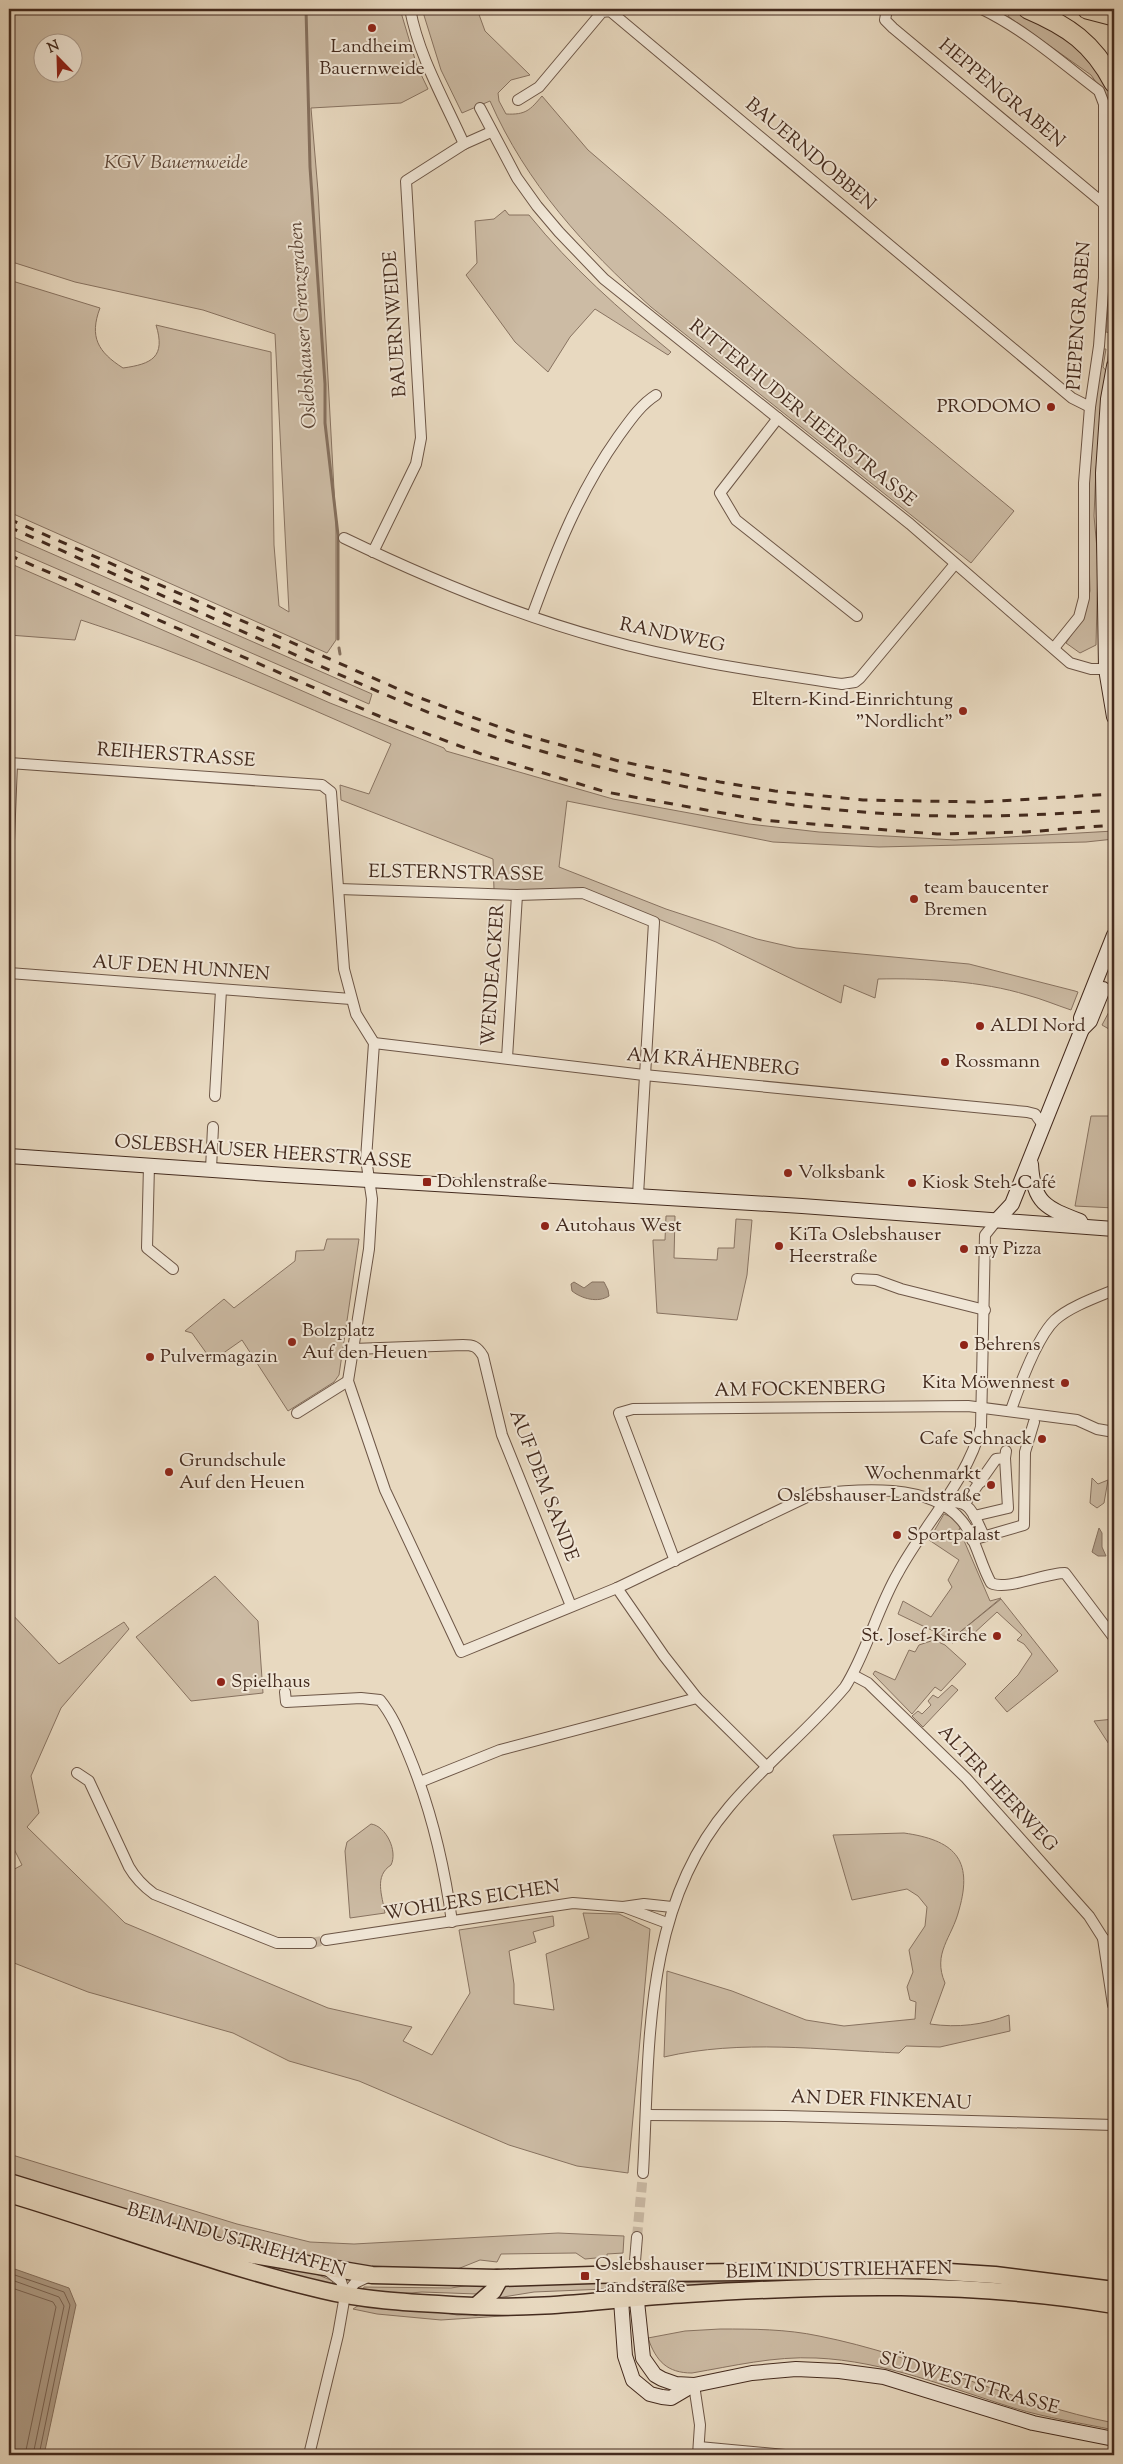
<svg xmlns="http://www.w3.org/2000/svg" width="1123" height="2464" font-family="'Sorts Mill Goudy',serif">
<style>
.green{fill:#ccbba4;stroke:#887361;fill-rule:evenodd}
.water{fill:#b09e89;stroke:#85705e}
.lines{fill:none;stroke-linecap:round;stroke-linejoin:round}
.shore{stroke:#7a6454;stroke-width:1}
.stream{stroke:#85705e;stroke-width:3}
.street-tunnel{stroke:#c7b6a0;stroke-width:10;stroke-dasharray:10 5;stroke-linecap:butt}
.street-casing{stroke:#6d5646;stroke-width:12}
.secondary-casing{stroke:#442b1e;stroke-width:16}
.primary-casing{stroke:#442b1e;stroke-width:19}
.highway-casing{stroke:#442b1e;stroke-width:21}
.street{stroke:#f0e6d6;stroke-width:10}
.secondary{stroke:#f0e6d6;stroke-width:14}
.primary{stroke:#e8d9c0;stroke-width:16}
.highway{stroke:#e8d9c0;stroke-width:19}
.rail{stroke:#442b1e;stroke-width:3;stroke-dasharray:9 9;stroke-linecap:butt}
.poi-dot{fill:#8f2418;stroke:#f0e6d6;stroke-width:2}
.labels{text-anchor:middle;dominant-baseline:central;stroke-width:4;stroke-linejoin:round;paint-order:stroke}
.poi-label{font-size:19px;fill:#442b1e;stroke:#f0e6d6;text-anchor:start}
.street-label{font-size:19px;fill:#442b1e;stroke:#f0e6d6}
.park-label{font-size:19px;font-style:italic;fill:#5f4839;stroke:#f0e6d6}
.water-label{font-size:20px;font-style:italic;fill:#5f4839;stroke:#f0e6d6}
</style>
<rect width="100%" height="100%" fill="#e8d9c0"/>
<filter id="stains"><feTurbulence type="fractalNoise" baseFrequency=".004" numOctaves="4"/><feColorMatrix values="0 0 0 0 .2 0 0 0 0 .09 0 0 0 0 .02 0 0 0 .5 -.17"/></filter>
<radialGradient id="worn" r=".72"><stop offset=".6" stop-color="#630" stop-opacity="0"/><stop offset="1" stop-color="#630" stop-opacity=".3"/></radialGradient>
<g class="green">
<path d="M 9,9 L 400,9 L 417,66 L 428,89 L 401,103 L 311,108 L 318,191 L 336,527 L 336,640 L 327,653 L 9,512 L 9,280 L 100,308 C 89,337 98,352 123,368 C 152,364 166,357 156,325 L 271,352 L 274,545 L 279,606 L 289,612 L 275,334 L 203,310 L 75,282 L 9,261 ZM 42,42 L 72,42 L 72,72 L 42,72 Z"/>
<path d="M 422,9 L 477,9 L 485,31 L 530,75 L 511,80 L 498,93 L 499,101 L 506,114 C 526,115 530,110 542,96 L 588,150 L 849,374 L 1014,511 L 971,563 L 651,307 C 585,248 526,183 490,101 L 462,113 L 441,70 Z"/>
<path d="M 1002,9 C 1027,9 1069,36 1086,54 C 1097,68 1106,84 1113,101 L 1114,330 L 1110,364 L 1107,364 L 1111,333 L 1106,332 L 1110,282 L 1109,208 L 1112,187 L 1108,99 L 1091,75 L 1009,17 L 1006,10 Z"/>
<path d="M 505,210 L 509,215 L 529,215 C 571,267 620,310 671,352 L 668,355 L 595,309 L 570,337 L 548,372 L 515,342 L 466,275 L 477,263 L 475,221 L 494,219 Z"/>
<polygon points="1103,349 1106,349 1103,367 1108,373 1096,469 1094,516 1098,560 1096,645 1080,653 1066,643 1084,615 1090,591 1087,491 1090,443"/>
<polygon points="1113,480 1114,512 1109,507 1108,483"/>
<polygon points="1114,526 1114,599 1111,599 1110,532"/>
<polygon points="9,535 372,694 369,704 9,548"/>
<path d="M 9,563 L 330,703 L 444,748 L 446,751 L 613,799 L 749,824 L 819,832 L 955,840 L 1114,831 L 1114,839 L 1086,842 L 879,847 L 773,842 L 567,801 L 559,867 L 666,909 L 757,939 L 796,948 L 969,964 L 1075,991 L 1078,992 L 1071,1010 C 1056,1005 1042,999 1027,995 C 982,981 925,978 878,979 L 875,998 L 844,985 L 841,1003 L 716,942 L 588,891 L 494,890 L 493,859 L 341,800 L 340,785 L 369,794 L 391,744 C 289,699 187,654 81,620 L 75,640 L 9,635 Z"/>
<polygon points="1110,1010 1114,1012 1114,1032 1102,1025"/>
<polygon points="1091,1116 1114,1116 1114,1208 1075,1206"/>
<polygon points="666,1216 675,1216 674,1258 717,1260 718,1248 734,1248 736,1219 752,1220 747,1275 737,1320 657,1313 653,1242 653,1240 665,1240"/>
<polygon points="327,1239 359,1239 339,1375 334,1382 288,1411 242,1340 212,1361 192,1333 185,1331 224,1299 234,1308 295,1261 296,1251 324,1250"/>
<polygon points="1092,1478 1098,1484 1108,1480 1104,1503 1097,1508 1090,1503"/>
<polygon points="944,1514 949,1516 962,1527 959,1529 990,1601 1001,1598 960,1632 1001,1599 1058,1671 1007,1712 995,1698 1018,1675 1032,1654 1024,1644 1017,1640 1022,1635 997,1612 972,1635 952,1643 950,1639 898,1614 903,1601 931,1617 952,1587 948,1580 959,1560 929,1540"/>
<polygon points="215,1576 258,1621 263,1693 191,1701 136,1637"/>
<polygon points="9,1611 59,1664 124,1622 129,1629 61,1708 31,1776 39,1813 27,1827 125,1923 328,2008 412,2027 403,2041 432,2055 470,1993 459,1930 553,1916 554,1926 533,1932 536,1942 509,1951 514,1984 514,2004 554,2010 546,1954 589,1938 583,1913 619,1914 650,1929 628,2173 577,2166 509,2145 359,2081 289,2061 233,2033 88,1992 9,1961 9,1872 22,1865 9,1839"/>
<polygon points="934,1640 945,1645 966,1664 941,1691 935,1687 912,1714 873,1674 875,1671 895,1680 909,1650 915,1652 919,1645"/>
<polygon points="952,1685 958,1690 923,1727 912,1716 918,1711 922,1714 931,1705 928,1701 933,1695 938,1698"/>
<polygon points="1114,1719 1114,1752 1094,1721"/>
<path d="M 371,1824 C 386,1826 398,1851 391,1865 C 374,1876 382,1895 385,1913 L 350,1918 L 345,1851 L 347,1842 Z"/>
<path d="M 904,1833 C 953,1840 974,1858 959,1910 C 952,1938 932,1953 945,1983 L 930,2024 C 958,2028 983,2025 1009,2015 L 1010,2031 L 940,2047 L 906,2046 L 899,2053 C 821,2050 741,2039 664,2057 L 667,1971 L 732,1991 L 806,2020 L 844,2026 L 915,2019 L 916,2002 L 910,2000 L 907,1987 L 913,1972 L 909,1950 L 925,1926 L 927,1907 L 918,1896 L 907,1889 L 852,1900 L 833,1835 Z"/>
<polygon points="9,2154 237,2224 310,2242 354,2244 558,2233 624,2236 623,2253 607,2254 607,2257 585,2259 576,2253 501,2254 497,2262 480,2260 455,2270 391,2271 281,2255 174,2225 9,2174"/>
<polygon points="90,2209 316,2274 333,2281 332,2284 280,2272"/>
<polygon points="846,2275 991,2280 659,2290 659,2283 781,2281"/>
<polygon points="599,2281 607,2284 605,2289 534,2292 497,2298 506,2283"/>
<polygon points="476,2284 490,2285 477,2294 422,2292 398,2294 363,2289 364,2287 451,2288"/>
<polygon points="359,2305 424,2309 457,2315 533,2314 441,2320 377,2314 353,2309"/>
<path d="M 720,2329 C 753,2329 786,2329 819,2336 C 920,2356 1013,2403 1114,2423 L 1114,2430 C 1081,2423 1047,2418 1014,2408 C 949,2388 885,2361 816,2358 C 774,2356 733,2366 692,2373 C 667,2373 656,2361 648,2338 L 685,2331 Z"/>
</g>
<g class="water">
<path d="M 574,1282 L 584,1288 L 592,1282 L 604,1282 L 608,1290 L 609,1296 C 598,1303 582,1299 572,1291 L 571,1284 Z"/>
<polygon points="1099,1528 1102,1533 1102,1547 1106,1556 1098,1556 1092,1552"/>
<polygon points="9,2267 69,2288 76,2305 44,2455 9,2455"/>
</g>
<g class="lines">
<g class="shore">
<polyline points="9,2273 64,2292 70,2305 39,2455"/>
<polyline points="9,2279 59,2297 64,2306 33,2455"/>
<polyline points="9,2287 53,2302 56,2307 25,2455"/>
</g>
<g class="stream">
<polyline points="306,9 310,167 325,384 325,423 338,535 338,639"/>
<polyline points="339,648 340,654"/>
</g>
<g class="street-tunnel">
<polyline points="311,1943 326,1940"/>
<polyline points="637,2237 643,2173"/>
</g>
<defs>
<g id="street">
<path d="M 410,9 C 419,57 444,99 464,144"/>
<polyline points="887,9 885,20 893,28 1103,203"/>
<path d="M 982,9 C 1025,30 1061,62 1099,91 L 1104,104 L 1104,278 L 1099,346 L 1090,407 L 1084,483 L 1084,598 L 1079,617 L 1054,648"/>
<polyline points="518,100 539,87 602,12 610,11 1072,398 1090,407"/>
<polyline points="480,108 517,178 537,206 559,232 604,279 910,524 1070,663 1091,669 1106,669"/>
<polyline points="778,418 720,493 736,520 857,616"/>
<path d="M 344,538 C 427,578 515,615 604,639 C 682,661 763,672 842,684 L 855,682 L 860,678 L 955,564"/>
<polyline points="373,552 416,464 421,438 406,181 464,144 491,132"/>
<path d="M 532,616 C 555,553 579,492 618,437 C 629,422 640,405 656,395"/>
<polyline points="9,763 322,785 331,792 344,969 356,1014 374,1043 366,1159 372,1199 369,1249 348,1381 385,1490 461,1652 617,1588 664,1656 697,1698 768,1768"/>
<polyline points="9,840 12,763"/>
<polyline points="339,889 517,895 583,893 654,922 638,1195"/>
<polyline points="1104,962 1114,966"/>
<polyline points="9,973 351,999"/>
<polyline points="374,1043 644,1075 1027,1112 1035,1114 1043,1125"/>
<polyline points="507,1058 517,895"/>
<polyline points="215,1096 221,990"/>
<polyline points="149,1165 147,1248 173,1269"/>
<polyline points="211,1169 213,1127"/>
<polyline points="857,1279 876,1280 901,1289 985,1310"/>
<path d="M 353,1349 L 463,1345 C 473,1345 477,1346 483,1356 L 502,1435 L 571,1606"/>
<path d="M 1011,1410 C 1019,1387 1038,1336 1055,1320 C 1069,1307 1097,1297 1114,1290"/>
<polyline points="297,1413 348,1381"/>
<polyline points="964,1471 981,1482"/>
<polyline points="965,1503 996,1459 1005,1458 1006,1451"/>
<path d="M 941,1504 C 971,1497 972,1512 984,1536"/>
<polyline points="974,1516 1008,1508 1005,1458"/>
<polyline points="972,1540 1024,1525 1025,1452 1034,1422"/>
<polyline points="675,1561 619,1413 633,1409 968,1406 1077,1420 1097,1429 1114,1432"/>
<path d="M 617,1588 L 813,1494 C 857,1489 931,1482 962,1521 C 976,1538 980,1564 991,1583 C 1006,1591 1045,1573 1065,1573 L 1114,1638"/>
<polyline points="853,1675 868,1683 966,1778 1089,1916 1103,1938 1114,1947"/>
<path d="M 285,1692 L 286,1702 L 361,1698 L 380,1700 C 393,1716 400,1734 408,1753 C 431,1808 444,1863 452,1922"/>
<path d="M 77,1773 L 89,1781 L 129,1867 C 136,1879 143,1886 154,1894 L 277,1943 L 311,1943"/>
<polyline points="420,1782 500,1750 697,1698"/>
<polyline points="624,1907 667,1923"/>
<polyline points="1103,1938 1113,2005"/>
<polyline points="326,1940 573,1903 623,1907 644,1904 672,1907"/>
<polyline points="646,2115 785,2116 1114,2125"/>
<path d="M 643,2173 C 650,2048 642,1909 729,1807 C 764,1765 809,1730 845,1687 C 867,1652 877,1609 898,1573 C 924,1525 968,1479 981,1427 L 985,1235 L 997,1220"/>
<polyline points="634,2273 637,2237"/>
<polyline points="345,2295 355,2283 370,2276"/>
<polyline points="694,2385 700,2425 698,2455"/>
<polyline points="699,2447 785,2455"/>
<polyline points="309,2455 338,2335 345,2295 341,2281 327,2270"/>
</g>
<g id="secondary">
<polyline points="1114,366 1108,399 1103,473 1106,669 1114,717"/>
<polyline points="1082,1029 1090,1021 1103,989"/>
<polyline points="9,1156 285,1175 802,1206 1114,1229"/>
<path d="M 1031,1164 C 1033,1203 1046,1208 1080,1221 L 1082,1225"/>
<polyline points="997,1220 1012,1204 1082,1029 1081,1018 1114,935"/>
<polyline points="634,2273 643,2358 655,2375 662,2379 676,2384 694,2385 752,2373 796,2369 839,2371 884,2377 1033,2423 1114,2439"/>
<polyline points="634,2273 621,2300 625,2356 633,2380 650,2394 662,2397 671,2398 693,2385"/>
</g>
<g id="primary">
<polyline points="9,2182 241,2253 372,2275 497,2278 653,2273 918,2270 995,2275 1114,2290"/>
<path d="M 9,2194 C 113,2225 216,2265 322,2290 C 370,2302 423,2303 473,2306 C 544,2310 616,2298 687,2294 C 829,2285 973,2281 1114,2305"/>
<polyline points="476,2306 493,2291 498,2282 497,2278"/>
</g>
<g id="highway">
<path d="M 1028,9 C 1068,26 1093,43 1114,83"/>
<polyline points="1087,9 1114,16"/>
</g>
</defs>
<use href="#street" class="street-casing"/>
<use href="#secondary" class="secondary-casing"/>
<use href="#primary" class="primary-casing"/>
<use href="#highway" class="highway-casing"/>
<use href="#street" class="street"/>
<use href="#secondary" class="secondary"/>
<use href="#primary" class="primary"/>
<use href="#highway" class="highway"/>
<g class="rail">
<polyline points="9,519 412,695 513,732 619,761 720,782 775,791 863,800 982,802 1114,794"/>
<path d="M 9,527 C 99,567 189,608 280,648 C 354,681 434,718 511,742 C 651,785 799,814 946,816 C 1002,817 1058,814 1114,810"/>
<polyline points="9,555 379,716 484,755 606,792 762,820 937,834 1026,832 1114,825"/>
</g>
</g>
<g class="poi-dot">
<circle cx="372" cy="28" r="5"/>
<circle cx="1051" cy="407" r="5"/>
<circle cx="963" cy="711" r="5"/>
<circle cx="914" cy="899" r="5"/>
<circle cx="980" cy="1026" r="5"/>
<circle cx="945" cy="1062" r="5"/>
<circle cx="788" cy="1173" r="5"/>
<rect x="422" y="1177" width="10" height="10" rx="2.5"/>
<circle cx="912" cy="1183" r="5"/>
<circle cx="545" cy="1226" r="5"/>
<circle cx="779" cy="1246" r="5"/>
<circle cx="964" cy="1249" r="5"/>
<circle cx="292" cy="1342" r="5"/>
<circle cx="964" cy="1345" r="5"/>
<circle cx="150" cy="1357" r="5"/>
<circle cx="1065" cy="1383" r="5"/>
<circle cx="1042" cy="1439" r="5"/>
<circle cx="169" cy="1472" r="5"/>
<circle cx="991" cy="1485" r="5"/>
<circle cx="897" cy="1535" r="5"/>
<circle cx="997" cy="1636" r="5"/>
<circle cx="221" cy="1682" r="5"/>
<rect x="580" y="2271" width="10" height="10" rx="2.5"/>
</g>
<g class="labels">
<g class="poi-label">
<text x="372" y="47" text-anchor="middle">Landheim<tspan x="372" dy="22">Bauernweide</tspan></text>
<text x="1041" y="407" text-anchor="end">PRODOMO</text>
<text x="953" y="700" text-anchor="end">Eltern-Kind-Einrichtung<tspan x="953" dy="22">"Nordlicht"</tspan></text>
<text x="924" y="888">team baucenter<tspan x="924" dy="22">Bremen</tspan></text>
<text x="990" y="1026">ALDI Nord</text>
<text x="955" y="1062">Rossmann</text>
<text x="798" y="1173">Volksbank</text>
<text x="437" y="1182">Dohlenstraße</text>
<text x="922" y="1183">Kiosk Steh-Café</text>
<text x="555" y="1226">Autohaus West</text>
<text x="789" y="1235">KiTa Oslebshauser<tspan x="789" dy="22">Heerstraße</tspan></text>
<text x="974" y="1249">my Pizza</text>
<text x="302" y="1331">Bolzplatz<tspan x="302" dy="22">Auf den Heuen</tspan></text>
<text x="974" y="1345">Behrens</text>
<text x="160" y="1357">Pulvermagazin</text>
<text x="1055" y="1383" text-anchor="end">Kita Möwennest</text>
<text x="1032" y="1439" text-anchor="end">Cafe Schnack</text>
<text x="179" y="1461">Grundschule<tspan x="179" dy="22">Auf den Heuen</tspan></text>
<text x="981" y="1474" text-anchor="end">Wochenmarkt<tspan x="981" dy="22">Oslebshauser Landstraße</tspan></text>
<text x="907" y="1535">Sportpalast</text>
<text x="987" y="1636" text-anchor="end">St. Josef-Kirche</text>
<text x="231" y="1682">Spielhaus</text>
<text x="595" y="2265">Oslebshauser<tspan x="595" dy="22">Landstraße</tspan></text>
</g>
<g class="street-label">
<text transform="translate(1001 94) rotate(40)">HEPPENGRABEN</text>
<text transform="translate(810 155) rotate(40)">BAUERNDOBBEN</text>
<text transform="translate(1080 316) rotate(-86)">PIEPENGRABEN</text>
<text transform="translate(396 324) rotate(-94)">BAUERNWEIDE</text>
<text transform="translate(802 414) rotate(39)">RITTERHUDER HEERSTRASSE</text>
<text transform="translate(672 636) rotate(12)">RANDWEG</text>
<text transform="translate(176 756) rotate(4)">REIHERSTRASSE</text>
<text transform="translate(456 874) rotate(1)">ELSTERNSTRASSE</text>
<text transform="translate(181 969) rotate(4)">AUF DEN HUNNEN</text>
<text transform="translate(494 975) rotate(-86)">WENDEACKER</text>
<text transform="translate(713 1063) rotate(5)">AM KRÄHENBERG</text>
<text transform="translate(263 1153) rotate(4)">OSLEBSHAUSER HEERSTRASSE</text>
<text transform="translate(800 1390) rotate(-1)">AM FOCKENBERG</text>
<text transform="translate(543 1486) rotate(69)">AUF DEM SANDE</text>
<text transform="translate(997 1789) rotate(47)">ALTER HEERWEG</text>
<text transform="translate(472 1901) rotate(-9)">WOHLERS EICHEN</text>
<text transform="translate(881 2101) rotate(2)">AN DER FINKENAU</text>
<text transform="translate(236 2241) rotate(16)">BEIM INDUSTRIEHAFEN</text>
<text transform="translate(839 2271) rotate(-1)">BEIM INDUSTRIEHAFEN</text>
<text transform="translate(969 2384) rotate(16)">SÜDWESTSTRASSE</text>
</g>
<g class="park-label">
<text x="176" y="163">KGV Bauernweide</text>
</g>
<g class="water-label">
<text transform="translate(304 325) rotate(-94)">Oslebshauser Grenzgraben</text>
</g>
</g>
<rect width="1123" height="2464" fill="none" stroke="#e8d9c0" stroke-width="30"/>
<rect x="10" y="10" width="1103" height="2444" fill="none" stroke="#442b1e" stroke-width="2.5"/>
<rect x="15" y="15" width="1093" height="2434" fill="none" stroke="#442b1e"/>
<g transform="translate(58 58) rotate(337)"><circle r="24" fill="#f0e6d6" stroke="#ab9b8c"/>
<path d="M0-4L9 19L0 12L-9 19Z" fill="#8f2418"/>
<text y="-8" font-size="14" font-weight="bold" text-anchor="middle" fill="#442b1e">N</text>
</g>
<rect width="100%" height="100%" filter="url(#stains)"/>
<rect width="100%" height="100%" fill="url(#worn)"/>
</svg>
